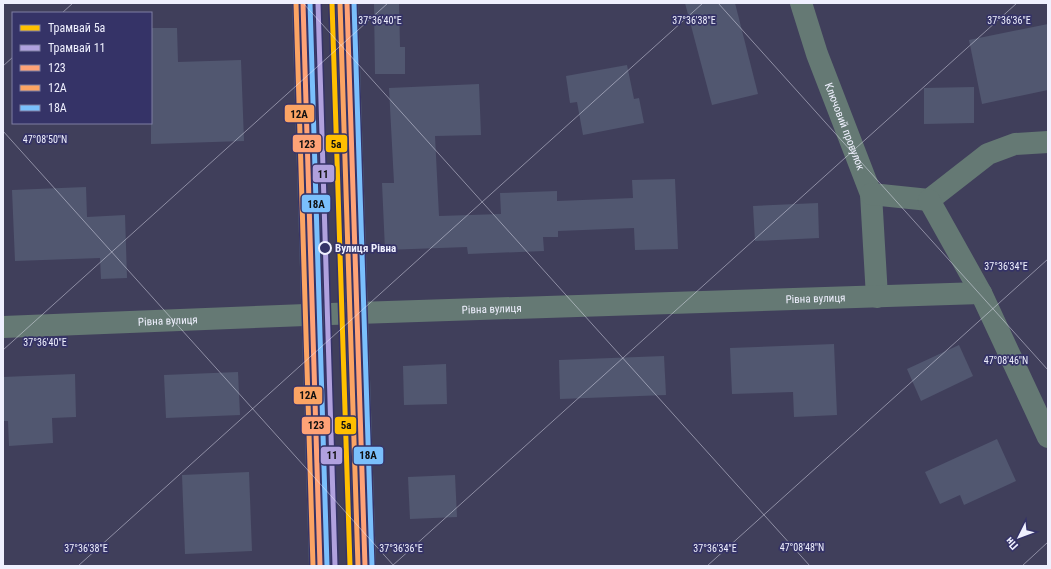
<svg xmlns="http://www.w3.org/2000/svg" width="1051" height="569" font-family="'Roboto Condensed',sans-serif">
<style>
.building{fill:#515770}
.lines{fill:none;stroke-linecap:round;stroke-linejoin:round}
.minor{stroke:#657974;stroke-width:22}
.major{stroke:#6a8380;stroke-width:22}
.bus-1-casing{stroke:#353367;stroke-width:8}
.bus-2-casing{stroke:#353367;stroke-width:8}
.bus-3-casing{stroke:#353367;stroke-width:8}
.bus-1{stroke:#fea277;stroke-width:5}
.bus-2{stroke:#fba464;stroke-width:5}
.bus-3{stroke:#7abffc;stroke-width:5}
.tram-1-casing{stroke:#353367;stroke-width:8}
.tram-2-casing{stroke:#353367;stroke-width:8}
.tram-1{stroke:#ffbf00;stroke-width:5}
.tram-2{stroke:#b0a1de;stroke-width:5}
.ticks{fill:none;stroke:#eff0fe;stroke-width:1;stroke-opacity:0.45}
.stop-dot{fill:#353367;stroke:#eff0fe;stroke-width:2}
.labels{text-anchor:middle;dominant-baseline:central;stroke-width:3.5;stroke-linejoin:round;paint-order:stroke}
.street-label{font-size:11px;fill:#eff0fe;stroke:#353367}
.stop-label{font-size:11px;font-weight:bold;fill:#eff0fe;stroke:#353367;text-anchor:start}
.ticks-label{font-size:10px;text-anchor:middle;fill:#eff0fe;stroke:#353367;stroke-width:3.5;stroke-linejoin:round;paint-order:stroke}
.line-badge{stroke:#353367;stroke-width:1.5}
.pale-badge-label{font-size:11px;text-anchor:middle;font-weight:bold;fill:#111}
</style>
<rect width="100%" height="100%" fill="#403f5b"/>
<g class="building">
<polygon points="374,3 399,3 400,47 405,47 405,74 375,74"/>
<polygon points="685,3 735,3 758,94 712,105"/>
<polygon points="1048,24 1048,90 982,104 969,40"/>
<polygon points="151,28 177,28 178,62 241,60 244,141 151,144"/>
<polygon points="627,65 634,99 639,98 644,123 583,135 577,102 570,103 566,76"/>
<polygon points="479,84 481,135 435,136 439,216 501,214 500,193 557,191 557,201 633,198 632,180 675,179 678,249 635,250 634,228 558,231 558,237 543,237 544,251 468,254 467,247 385,250 382,183 394,183 389,88"/>
<polygon points="974,87 974,123 924,124 924,88"/>
<polygon points="86,187 87,217 125,215 127,278 101,279 100,258 15,261 12,190"/>
<polygon points="818,203 819,238 755,241 753,206"/>
<polygon points="834,344 837,415 794,417 793,392 732,394 730,348"/>
<polygon points="959,345 973,376 921,401 907,369"/>
<polygon points="664,356 666,395 560,399 559,360"/>
<polygon points="446,364 447,404 404,405 403,366"/>
<polygon points="238,372 240,415 166,418 164,375"/>
<polygon points="75,374 76,417 52,418 53,443 9,446 8,421 3,421 3,377"/>
<polygon points="997,439 1016,481 964,505 960,495 940,504 925,472"/>
<polygon points="249,472 252,551 185,554 182,475"/>
<polygon points="455,475 457,517 410,519 408,477"/>
</g>
<g class="lines">
<g class="minor">
<path id="s1" d="M 801,3 L 817,54 L 871,194 L 877,297"/>
<polyline points="871,194 929,200 988,154 1015,144 1048,142"/>
<polyline points="929,200 981,293 1048,437"/>
<path id="s2" d="M 3,327 L 357,313 L 981,293"/>
</g>
<g class="major">
<polyline points="303,3 320,566"/>
<polyline points="347,3 365,566"/>
</g>
<defs>
<g id="bus-1">
<polyline points="303,3 320,566"/>
<polyline points="347,3 365,566"/>
</g>
<g id="bus-2">
<polyline points="296,3 313,566"/>
<polyline points="340,3 358,566"/>
</g>
<g id="bus-3">
<polyline points="310,3 327,566"/>
<polyline points="354,3 372,566"/>
</g>
</defs>
<use href="#bus-1" class="bus-1-casing"/>
<use href="#bus-2" class="bus-2-casing"/>
<use href="#bus-3" class="bus-3-casing"/>
<use href="#bus-1" class="bus-1"/>
<use href="#bus-2" class="bus-2"/>
<use href="#bus-3" class="bus-3"/>
<defs>
<polyline id="tram-1" points="332,3 350,566"/>
<polyline id="tram-2" points="318,3 335,566"/>
</defs>
<use href="#tram-1" class="tram-1-casing"/>
<use href="#tram-2" class="tram-2-casing"/>
<use href="#tram-1" class="tram-1"/>
<use href="#tram-2" class="tram-2"/>
</g>
<path class="ticks" d="M 303,3 L 810,566M 718,3 L 1048,370M 62,13 L 73,3M 3,66 L 13,57M 3,131 L 394,566M 3,350 L 388,3M 78,566 L 703,3M 392,566 L 1017,3M 707,566 L 1048,259M 1022,566 L 1048,542"/>
<circle class="stop-dot" cx="325" cy="248" r="6"/>
<g class="labels">
<g class="street-label">
<text stroke="none"><textPath href="#s1" startOffset="131">Ключовий провулок</textPath></text>
<text stroke="none"><textPath href="#s2" startOffset="813">Рівна вулиця</textPath></text>
<text stroke="none"><textPath href="#s2" startOffset="489">Рівна вулиця</textPath></text>
<text stroke="none"><textPath href="#s2" startOffset="165">Рівна вулиця</textPath></text>
</g>
<g class="stop-label">
<text x="335" y="248">Вулиця Рівна</text>
</g>
</g>
<g class="ticks-label">
<text x="380" y="24">37°36'40"E</text>
<text x="694" y="24">37°36'38"E</text>
<text x="1009" y="24">37°36'36"E</text>
<text x="45" y="143">47°08'50"N</text>
<text x="1006" y="270">37°36'34"E</text>
<text x="45" y="346">37°36'40"E</text>
<text x="1006" y="364">47°08'46"N</text>
<text x="802" y="551">47°08'48"N</text>
<text x="86" y="552">37°36'38"E</text>
<text x="401" y="552">37°36'36"E</text>
<text x="715" y="552">37°36'34"E</text>
</g>
<g class="line-badge">
<rect x="284" y="104" width="31" height="19" rx="4" fill="#fba464"/>
<rect x="292" y="134" width="30" height="19" rx="4" fill="#fea277"/>
<rect x="325" y="134" width="23" height="19" rx="4" fill="#ffbf00"/>
<rect x="312" y="164" width="23" height="19" rx="4" fill="#b0a1de"/>
<rect x="301" y="194" width="30" height="19" rx="4" fill="#7abffc"/>
<rect x="293" y="386" width="30" height="19" rx="4" fill="#fba464"/>
<rect x="301" y="416" width="30" height="19" rx="4" fill="#fea277"/>
<rect x="334" y="416" width="23" height="19" rx="4" fill="#ffbf00"/>
<rect x="353" y="446" width="31" height="19" rx="4" fill="#7abffc"/>
<rect x="320" y="446" width="23" height="19" rx="4" fill="#b0a1de"/>
</g>
<g class="pale-badge-label">
<text x="299" y="118">12А</text>
<text x="307" y="148">123</text>
<text x="336" y="148">5а</text>
<text x="323" y="178">11</text>
<text x="316" y="208">18А</text>
<text x="308" y="399">12А</text>
<text x="316" y="429">123</text>
<text x="346" y="429">5а</text>
<text x="368" y="459">18А</text>
<text x="332" y="459">11</text>
</g>
<rect width="1051" height="569" fill="none" stroke="#eff0fe" stroke-width="8"/>
<rect x="12" y="12" width="140" height="112" fill="#353367" stroke="#7f7fa3"/>
<rect x="20" y="25" width="20" height="6" fill="#ffbf00" stroke="#7f7fa3"/>
<text x="48" y="32" font-size="12" fill="#eff0fe">Трамвай 5а</text>
<rect x="20" y="45" width="20" height="6" fill="#b0a1de" stroke="#7f7fa3"/>
<text x="48" y="52" font-size="12" fill="#eff0fe">Трамвай 11</text>
<rect x="20" y="65" width="20" height="6" fill="#fea277" stroke="#7f7fa3"/>
<text x="48" y="72" font-size="12" fill="#eff0fe">123</text>
<rect x="20" y="85" width="20" height="6" fill="#fba464" stroke="#7f7fa3"/>
<text x="48" y="92" font-size="12" fill="#eff0fe">12А</text>
<rect x="20" y="105" width="20" height="6" fill="#7abffc" stroke="#7f7fa3"/>
<text x="48" y="112" font-size="12" fill="#eff0fe">18А</text>
<g transform="translate(1019 537) rotate(228)" stroke="#353367" stroke-width="3" paint-order="stroke">
<path d="M0-3L7 15L0 10L-7 15Z" fill="#eff0fe"/>
<text y="-6" font-size="11" font-weight="bold" text-anchor="middle" fill="#eff0fe">Пн</text>
</g>
</svg>
